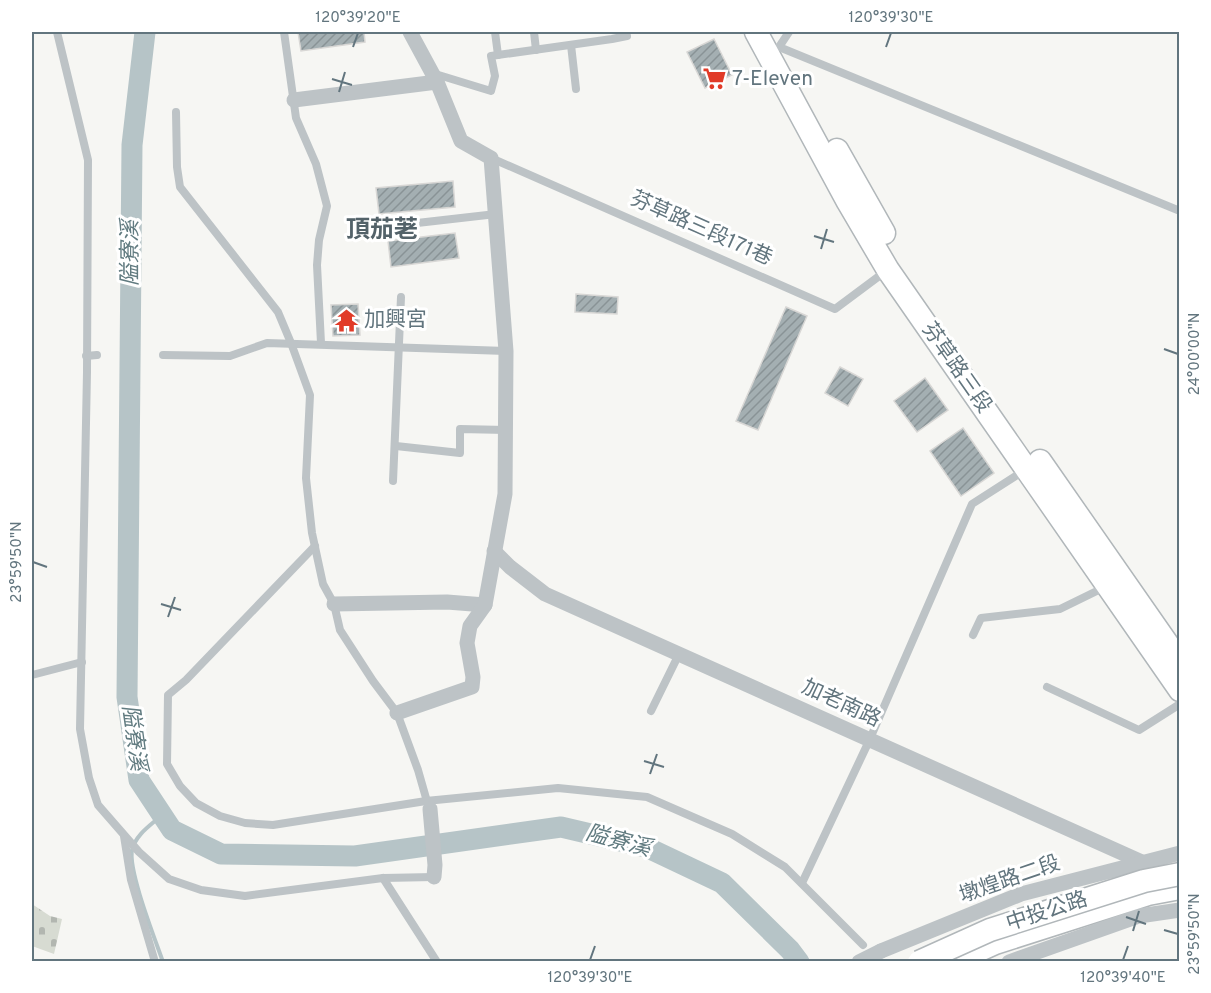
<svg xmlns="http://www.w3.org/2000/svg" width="1211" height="993" font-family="Overpass,'Noto Sans TC',sans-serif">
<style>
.cemetery{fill:url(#cemetery-stones)}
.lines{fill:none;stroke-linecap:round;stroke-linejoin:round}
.stream{stroke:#b6c4c7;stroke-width:4}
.river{stroke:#b6c4c7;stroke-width:21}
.building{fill:url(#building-hatch);stroke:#d8d7d5;stroke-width:1.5}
.primary-casing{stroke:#b1b7ba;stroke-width:25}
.service{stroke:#bdc3c6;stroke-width:8}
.minor{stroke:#bdc3c6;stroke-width:15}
.primary{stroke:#fff;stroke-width:22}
.primary-bridge-casing{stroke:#b1b7ba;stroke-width:25;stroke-linecap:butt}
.minor-bridge{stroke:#bdc3c6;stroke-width:15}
.primary-bridge{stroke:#fff;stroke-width:22}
.ticks{fill:none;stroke:#62757e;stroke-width:2}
.labels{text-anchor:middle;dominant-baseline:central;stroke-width:6;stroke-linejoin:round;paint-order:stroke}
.poi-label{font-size:21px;fill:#62757e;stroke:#fff;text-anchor:start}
.street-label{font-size:21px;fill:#62757e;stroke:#fff}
.water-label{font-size:22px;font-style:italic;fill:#617b80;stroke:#fff}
.quarter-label{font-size:24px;font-weight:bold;fill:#536269;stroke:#fff}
.neatline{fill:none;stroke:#62757e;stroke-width:2}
.ticks-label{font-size:15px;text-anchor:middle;fill:#62757e}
</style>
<defs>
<pattern id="cemetery-stones" width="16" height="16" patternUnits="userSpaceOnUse" patternTransform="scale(1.5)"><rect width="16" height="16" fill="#d7dbd2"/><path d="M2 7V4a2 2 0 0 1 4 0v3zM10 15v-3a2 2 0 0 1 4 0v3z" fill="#b2b6b0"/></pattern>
<pattern id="building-hatch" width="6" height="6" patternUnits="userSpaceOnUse" patternTransform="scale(1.5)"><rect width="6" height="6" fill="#a4afb2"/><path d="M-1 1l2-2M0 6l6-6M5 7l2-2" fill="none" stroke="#899396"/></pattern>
</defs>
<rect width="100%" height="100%" fill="#f6f6f3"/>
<polygon class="cemetery" points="32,904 50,916 62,919 54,954 32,946"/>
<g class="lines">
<path class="stream" d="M 162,815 C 151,825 136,834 132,850 C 128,871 155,939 163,962"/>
<polyline class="river" points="145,32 132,145 127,697 139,780 172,830 221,854 355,856 561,827 646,847 722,883 790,950 799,962"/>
</g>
<g class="building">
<polygon points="298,32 364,32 365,42 301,51"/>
<polygon points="714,39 732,75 705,88 687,52"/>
<polygon points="453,181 455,207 379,214 376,188"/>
<polygon points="455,233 459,258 391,267 388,241"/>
<polygon points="576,294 618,297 617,314 575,312"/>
<polygon points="358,304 360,335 333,336 331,305"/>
<polygon points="786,307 807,316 758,430 736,421"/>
<polygon points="840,367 863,379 848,406 825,393"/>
<polygon points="925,378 948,410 917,432 894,401"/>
<polygon points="963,428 994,473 961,496 930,451"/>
</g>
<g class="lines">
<defs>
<g id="primary">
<polyline points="756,32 848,202 888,270 1180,690"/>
<polyline points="837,150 884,233"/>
<polyline points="1040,461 1180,662"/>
<polyline points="953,962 995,943 1148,894 1180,888"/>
</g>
</defs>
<use href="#primary" class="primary-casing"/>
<g class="service">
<polyline points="57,32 88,160 87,372 80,729 89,778 98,805 139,852 169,879 201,890 245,896 383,878 434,877"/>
<polyline points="284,32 296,118 316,164 327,206 319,240 317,265 321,343"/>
<polyline points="495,32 498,55"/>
<polyline points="534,32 536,50"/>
<polyline points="789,32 779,47 1180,211"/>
<polyline points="571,45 576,89"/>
<polyline points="432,73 491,91 495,76 491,56 612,39 627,36 626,32"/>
<polyline points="176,112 177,167 180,187 278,312 291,343 310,395 306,478 312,533 323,584 334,604 340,630 373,681 397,713 418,770 428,805"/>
<polyline points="491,158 835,309 886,271"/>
<polyline points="382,227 496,214"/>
<polyline points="163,355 230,356 267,343 506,351"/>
<polyline points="86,356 97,355"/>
<polyline points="396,446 460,453 460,429 506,430"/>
<polyline points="393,481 401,297"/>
<polyline points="315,546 186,680 168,695 167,764 180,786 196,803 220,816 245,823 273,825 426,801 558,788 647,797 732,834 785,867 863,945"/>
<polyline points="973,635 981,618 1060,609 1105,587"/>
<polyline points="32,675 82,662"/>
<polyline points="1047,687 1139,730 1180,704"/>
<polyline points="651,711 679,654"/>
<polyline points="124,836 131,880 155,962"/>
<polyline points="383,878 437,962"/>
<polyline points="802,883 869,741 972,504 1025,470"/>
</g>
<g class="minor">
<polyline points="294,100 437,82"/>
<polyline points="494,551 510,567 545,594 1171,875"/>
<polyline points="334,604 447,602 485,605"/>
<polyline points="397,713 472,687 473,677 467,643 470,626 485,605 505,494 506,351 491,158 461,141 437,82 410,32"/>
<polyline points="430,809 435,865 434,877"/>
<polyline points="881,951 1021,894 1180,853"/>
<polyline points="1009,962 1139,916 1180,910"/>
</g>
<use href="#primary" class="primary"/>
<defs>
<polyline id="primary-bridge" points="919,962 990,930 1144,881 1180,874"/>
</defs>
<use href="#primary-bridge" class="primary-bridge-casing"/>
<polyline class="minor-bridge" points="859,962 881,951"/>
<use href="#primary-bridge" class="primary-bridge"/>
</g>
<path class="ticks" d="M 353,47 L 358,33M 886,47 L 891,33M 332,79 L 352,85M 339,92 L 345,72M 814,236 L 834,242M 821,249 L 827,229M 1164,349 L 1178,354M 33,562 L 47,567M 161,604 L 181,610M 168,617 L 175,597M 644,761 L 664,767M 650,774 L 657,754M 1126,917 L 1146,924M 1164,930 L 1178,934M 1133,931 L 1139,911M 590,960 L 595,946M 1123,960 L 1128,946"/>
<defs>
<symbol id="supermarket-bare" viewBox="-9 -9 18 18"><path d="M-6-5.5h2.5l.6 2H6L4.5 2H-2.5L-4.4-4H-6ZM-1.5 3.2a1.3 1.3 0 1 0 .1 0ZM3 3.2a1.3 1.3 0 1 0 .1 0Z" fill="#e13b28" stroke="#fff" stroke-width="2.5" paint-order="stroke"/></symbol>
<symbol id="temple-bare" viewBox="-9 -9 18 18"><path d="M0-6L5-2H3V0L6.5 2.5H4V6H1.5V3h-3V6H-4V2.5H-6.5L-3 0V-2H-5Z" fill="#e13b28" stroke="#fff" stroke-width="2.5" paint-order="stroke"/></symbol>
</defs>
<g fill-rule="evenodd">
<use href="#supermarket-bare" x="698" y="62" width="33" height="33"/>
<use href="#temple-bare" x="330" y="304" width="33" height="33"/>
</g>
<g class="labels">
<g class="poi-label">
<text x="732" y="79">7-Eleven</text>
<text x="364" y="320">加興宮</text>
</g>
<g class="street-label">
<text transform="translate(701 229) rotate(24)">芬草路三段171巷</text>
<text transform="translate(956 368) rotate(55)">芬草路三段</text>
<text transform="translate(841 704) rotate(25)">加老南路</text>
<text transform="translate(1010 880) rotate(-19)">墩煌路二段</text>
<text transform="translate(1047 912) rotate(-18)">中投公路</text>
</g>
<g class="water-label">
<text transform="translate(131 253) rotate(-90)">隘寮溪</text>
<text transform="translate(133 738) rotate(82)">隘寮溪</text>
<text transform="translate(618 842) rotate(15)">隘寮溪</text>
</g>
<g class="quarter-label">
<text x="382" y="231">頂茄荖</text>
</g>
</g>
<rect width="1211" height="993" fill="none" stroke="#ffffff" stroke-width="66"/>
<rect x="33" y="33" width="1145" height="927" class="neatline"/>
<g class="ticks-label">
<text x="358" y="22">120°39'20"E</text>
<text x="891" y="22">120°39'30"E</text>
<text transform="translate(1194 354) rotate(-90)" y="5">24°00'00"N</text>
<text transform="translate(16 562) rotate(-90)" y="5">23°59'50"N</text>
<text transform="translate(1194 934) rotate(-90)" y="5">23°59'50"N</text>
<text x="590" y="982">120°39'30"E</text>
<text x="1123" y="982">120°39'40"E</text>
</g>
</svg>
